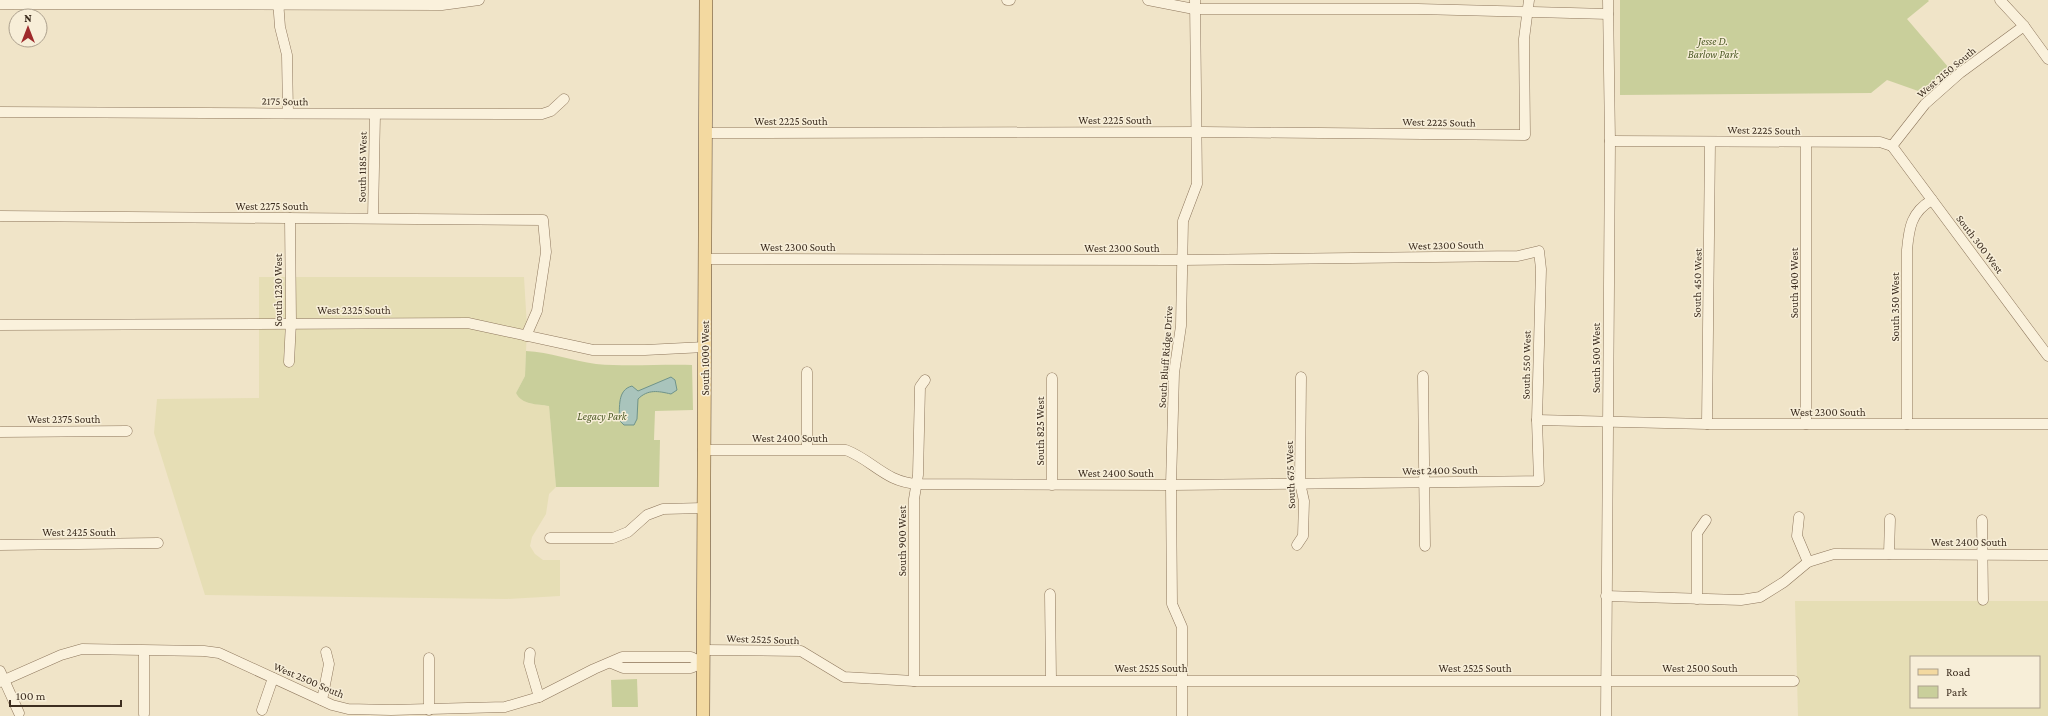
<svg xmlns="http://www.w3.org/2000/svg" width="2048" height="716" font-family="'Crimson Pro',serif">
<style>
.farmland{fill:#e6deb5;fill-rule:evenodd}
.green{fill:#c9cf9b}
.water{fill:#a9c4bc;stroke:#6f938a}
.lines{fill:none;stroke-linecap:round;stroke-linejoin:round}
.minor-casing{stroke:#8d765c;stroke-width:11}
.major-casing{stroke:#5b4430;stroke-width:14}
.minor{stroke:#faf1dc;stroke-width:10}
.major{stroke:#f3d9a0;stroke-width:13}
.labels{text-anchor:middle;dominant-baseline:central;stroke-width:3;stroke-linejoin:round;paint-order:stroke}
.park-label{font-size:11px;font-style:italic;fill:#4d5a26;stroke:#f7eed8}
.street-label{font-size:11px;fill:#3d2e20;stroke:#f7eed8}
</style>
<rect width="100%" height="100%" fill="#f0e4c8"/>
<g class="farmland">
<polygon points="259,277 524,277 527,327 525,376 516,393 528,403 549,406 556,487 549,494 546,514 532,537 530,546 535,554 543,560 560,560 560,596 507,599 205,595 154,433 157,399 259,398"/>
<path d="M 1795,601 L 2048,601 L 2048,716 L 1798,716 ZM 1911,657 L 2039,657 L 2039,707 L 1911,707 Z"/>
</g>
<g class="green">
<polygon points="1620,0 1928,0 1929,1 1907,19 1949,68 1921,92 1887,80 1871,93 1620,95"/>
<path d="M 526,351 C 550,352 572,361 596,364 C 628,367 661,364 692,365 L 693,410 L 655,411 L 654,440 L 660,440 L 659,487 L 556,487 L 549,406 C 537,404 522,405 516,393 L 525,376 Z"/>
<polygon points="637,679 638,707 612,707 611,680"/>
</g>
<path class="water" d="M 671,377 L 675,380 L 677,390 L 671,394 C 658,391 648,389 638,399 L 637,419 L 634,425 L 624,425 L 619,420 C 620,407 617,390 632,386 L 638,391 Z"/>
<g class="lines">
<defs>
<g id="minor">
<polyline points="278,0 280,27 287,55 288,113"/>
<polyline points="1007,0 1010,0"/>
<polyline points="1148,0 1194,9 1418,9 1608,14"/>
<polyline points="2000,0 2024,26 2048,59"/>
<polyline points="0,4 442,5 479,0"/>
<path d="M 0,112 C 181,112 361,115 542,114 L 551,111 L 564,99"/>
<polyline points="706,133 1203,132 1525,135 1524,39 1529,0"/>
<polyline points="1610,141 1880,142 1892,146"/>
<polyline points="1892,146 2048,356"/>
<polyline points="1892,146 1925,104 1960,73 2024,26"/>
<polyline points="0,216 543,220 546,252 537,311 526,336"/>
<polyline points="373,218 375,115"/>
<polyline points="0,325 468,323 593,350 645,350 705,347"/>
<polyline points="289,362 291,322 290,218"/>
<polyline points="1423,376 1425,546"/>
<polyline points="1052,378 1052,485"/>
<polyline points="1537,420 1707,424 2048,424"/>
<polyline points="1707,424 1710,142"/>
<polyline points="1806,424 1806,143"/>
<path d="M 1907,424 L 1907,250 C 1909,228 1911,212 1932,200"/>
<polyline points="0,432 127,431"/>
<polyline points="807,449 807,372"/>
<path d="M 703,450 L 846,450 C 874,461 885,482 918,484 L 1171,485 L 1539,481 L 1537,420 L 1541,269 L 1539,251 L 1518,256 L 1181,260 L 706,259"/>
<polyline points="1799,517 1797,536 1808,562"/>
<polyline points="1982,520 1983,600"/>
<polyline points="550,538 613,538 628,532 647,515 663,509 703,508"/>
<polyline points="0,545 158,543"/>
<polyline points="1297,545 1303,536 1304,501 1300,483 1301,377"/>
<polyline points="1889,554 1890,519"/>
<polyline points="1050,594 1051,680"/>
<polyline points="1606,596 1741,600 1760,597 1784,582 1808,562 1834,554 2048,555"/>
<polyline points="1697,599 1697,533 1706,520"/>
<polyline points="703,650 801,651 844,677 914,681 1794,681"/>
<polyline points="144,651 144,714"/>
<polyline points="530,653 529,663 539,697"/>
<polyline points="611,663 623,668 691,668 703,663"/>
<polyline points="0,671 19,713"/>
<polyline points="914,681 914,499 918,475 920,387 925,380"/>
<polyline points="0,682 61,655 82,649 204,651 219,653 332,705 348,709 391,710 505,707 539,697 594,669 622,657 691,657 703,663"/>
<polyline points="322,700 329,664 326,652"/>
<polyline points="262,710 273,678"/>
<polyline points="429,710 429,658"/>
<polyline points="1182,716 1182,627 1172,604 1171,485 1174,373 1181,326 1183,221 1197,184 1195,0"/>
<polyline points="1606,716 1610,141 1608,0"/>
</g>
<polyline id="major" points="703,716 706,0"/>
</defs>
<use href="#minor" class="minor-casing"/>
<use href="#major" class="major-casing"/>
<use href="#minor" class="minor"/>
<use href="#major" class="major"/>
</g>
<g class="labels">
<g class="park-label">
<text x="1713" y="41">Jesse D.<tspan x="1713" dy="13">Barlow Park</tspan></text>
<text x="602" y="416">Legacy Park</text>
</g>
<g class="street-label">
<text transform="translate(1946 72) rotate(-40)">West 2150 South</text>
<text transform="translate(285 101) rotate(1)">2175 South</text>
<text x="1115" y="120">West 2225 South</text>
<text x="791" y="121">West 2225 South</text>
<text transform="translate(1439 122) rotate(1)">West 2225 South</text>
<text transform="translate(1764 130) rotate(1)">West 2225 South</text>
<text transform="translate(362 167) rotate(-89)">South 1185 West</text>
<text x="272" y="206">West 2275 South</text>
<text transform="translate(1980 244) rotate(53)">South 300 West</text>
<text transform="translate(1446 245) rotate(-1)">West 2300 South</text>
<text x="798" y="247">West 2300 South</text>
<text x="1122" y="248">West 2300 South</text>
<text transform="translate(1697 283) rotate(-89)">South 450 West</text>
<text transform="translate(1794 283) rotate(-90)">South 400 West</text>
<text transform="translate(278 290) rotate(-90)">South 1230 West</text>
<text transform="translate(1895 307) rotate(-90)">South 350 West</text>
<text x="354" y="310">West 2325 South</text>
<text transform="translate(1165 357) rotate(-86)">South Bluff Ridge Drive</text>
<text transform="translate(705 358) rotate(-90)">South 1000 West</text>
<text transform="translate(1596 358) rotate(-90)">South 500 West</text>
<text transform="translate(1526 365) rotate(-89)">South 550 West</text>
<text x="1828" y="412">West 2300 South</text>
<text x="64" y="419">West 2375 South</text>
<text transform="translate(1040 431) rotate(-90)">South 825 West</text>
<text x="790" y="438">West 2400 South</text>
<text transform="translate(1440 470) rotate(-1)">West 2400 South</text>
<text x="1116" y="473">West 2400 South</text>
<text transform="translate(1290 475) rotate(-92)">South 675 West</text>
<text x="79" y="532">West 2425 South</text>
<text transform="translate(902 541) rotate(-90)">South 900 West</text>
<text x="1969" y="542">West 2400 South</text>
<text transform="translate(763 639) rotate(2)">West 2525 South</text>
<text x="1151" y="668">West 2525 South</text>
<text x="1475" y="668">West 2525 South</text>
<text x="1700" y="668">West 2500 South</text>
<text transform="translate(309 680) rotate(23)">West 2500 South</text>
</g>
</g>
<rect x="1910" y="656" width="130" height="52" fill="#f7eed8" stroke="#ada18e"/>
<rect x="1918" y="669" width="20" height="6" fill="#f3d9a0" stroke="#ada18e"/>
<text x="1946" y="676" font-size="12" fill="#3d2e20">Road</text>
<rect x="1918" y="686" width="20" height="12" fill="#c9cf9b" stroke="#ada18e"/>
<text x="1946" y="696" font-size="12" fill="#3d2e20">Park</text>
<g transform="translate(28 28)"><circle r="19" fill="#f7eed8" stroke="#ada18e"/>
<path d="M0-3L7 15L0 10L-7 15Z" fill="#9e2a2b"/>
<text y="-6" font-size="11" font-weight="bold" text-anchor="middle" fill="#3d2e20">N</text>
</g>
<path d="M10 700v6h111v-6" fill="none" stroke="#3d2e20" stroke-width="2"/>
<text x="16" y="700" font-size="12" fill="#3d2e20" stroke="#f7eed8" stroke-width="3" paint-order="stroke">100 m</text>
</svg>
